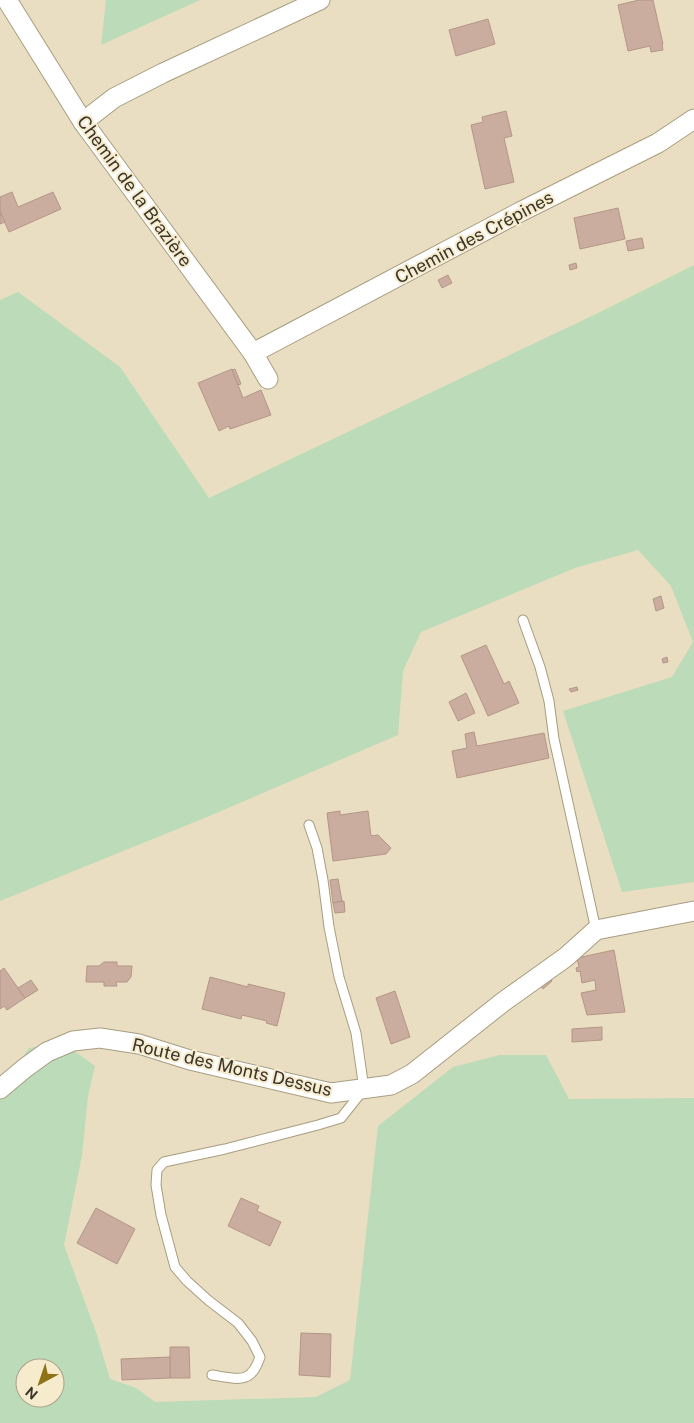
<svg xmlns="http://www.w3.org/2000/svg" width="694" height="1423" font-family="'Public Sans',sans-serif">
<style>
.green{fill:#bcdbb9;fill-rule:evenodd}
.building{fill:#cbad9f;stroke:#b39688}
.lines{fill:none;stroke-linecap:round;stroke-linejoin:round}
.lane-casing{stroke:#a89d81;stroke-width:11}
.street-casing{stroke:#a89d81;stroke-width:21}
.lane{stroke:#fff;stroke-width:9}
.street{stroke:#fff;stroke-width:19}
.labels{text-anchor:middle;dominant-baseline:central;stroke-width:4;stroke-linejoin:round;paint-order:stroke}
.street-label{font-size:18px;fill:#3b362b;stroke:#f7ebce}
</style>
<rect width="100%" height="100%" fill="#e9dec1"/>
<g class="green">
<polygon points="106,0 200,0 101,45"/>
<polygon points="694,265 694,882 622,892 563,711 672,677 693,642 671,586 638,550 575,568 421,632 403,671 398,735 207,817 0,901 0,300 18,292 120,367 209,498 596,314"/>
<path d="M 62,1042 L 95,1066 L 88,1096 L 82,1155 L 64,1245 L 96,1332 L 110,1379 L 136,1388 L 155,1402 L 316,1397 L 350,1380 L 378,1126 L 453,1067 L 500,1055 L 546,1055 L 569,1099 L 694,1098 L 694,1423 L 0,1423 L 0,1090 L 29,1048 ZM 25,1368 L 55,1368 L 55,1398 L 25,1398 Z"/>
</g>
<g class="building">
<polygon points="639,0 653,0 663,44 662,44 663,50 651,52 650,46 628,51 618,5"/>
<polygon points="488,19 495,44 456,56 449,30"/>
<polygon points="506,111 512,136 504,138 514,182 485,189 471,125 483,122 482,117"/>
<polygon points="12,192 18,207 53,192 61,209 9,232 0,212 0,197"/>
<polygon points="618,208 625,239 580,249 574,218"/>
<polygon points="0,212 5,222 0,224"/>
<polygon points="642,238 644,248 628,251 626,241"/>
<polygon points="576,263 577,268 570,270 569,265"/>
<polygon points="448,275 452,283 442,288 438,280"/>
<polygon points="232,369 243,398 261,390 271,415 230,429 229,426 219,431 198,383"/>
<polygon points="235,369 241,384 238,385 232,370"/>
<polygon points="661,596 664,608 656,611 653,599"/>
<polygon points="486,645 504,684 509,681 519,703 488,716 461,656"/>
<polygon points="667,657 668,662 663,663 662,659"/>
<polygon points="577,687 578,690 571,692 569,689"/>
<polygon points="466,693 475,713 458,721 449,702"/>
<polygon points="474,732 477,746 544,733 549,758 457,778 452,751 467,748 465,734"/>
<polygon points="340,811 340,815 368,811 371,836 378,835 391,848 386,854 333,861 327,813"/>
<polygon points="338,879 342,901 333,903 330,880"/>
<polygon points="344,901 345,912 335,913 333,903"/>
<polygon points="614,950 625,1012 587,1015 581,993 596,990 595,980 582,983 580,971 577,972 576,968 579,967 577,958"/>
<polygon points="104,962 117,962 117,966 132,966 131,977 127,982 116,982 117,986 104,986 104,982 86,982 87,966 99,966"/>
<polygon points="4,968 25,998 7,1010 4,1006 0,1009 0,971"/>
<polygon points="548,975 552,981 543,989 538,982"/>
<polygon points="210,977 248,987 248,984 285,993 277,1026 266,1023 267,1021 242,1015 241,1019 202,1009"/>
<polygon points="31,980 38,990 25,998 18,988"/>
<polygon points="395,991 410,1037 391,1044 376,998"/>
<polygon points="602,1027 602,1040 572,1042 572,1029"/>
<polygon points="241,1198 259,1206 257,1211 281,1222 270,1246 228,1226"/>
<polygon points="96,1208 135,1229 117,1264 77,1243"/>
<polygon points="301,1333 331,1334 330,1377 299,1375"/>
<polygon points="170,1347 189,1347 190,1378 170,1378"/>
<polygon points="170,1357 170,1378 122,1380 121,1359"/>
</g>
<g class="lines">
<defs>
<g id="lane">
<polyline points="523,620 540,667 549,701 554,739 596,930"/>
<path d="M 212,1375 C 238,1379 251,1385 260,1357 L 252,1341 L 238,1323 L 208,1300 L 187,1281 L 175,1267 L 161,1215 L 156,1185 L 157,1170 L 164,1162 L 225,1149 L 318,1125 L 341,1118 L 364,1089 L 356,1033 L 339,977 L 329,927 L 323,880 L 317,848 L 309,825"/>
</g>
<g id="street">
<polyline points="7,0 83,122 253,353 268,379"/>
<polyline points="83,122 114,98 163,73 320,0"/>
<polyline points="253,353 520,212 658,143 694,119"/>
<polyline points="0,1089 25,1068 47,1052 73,1041 100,1038 139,1044 190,1060 331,1093 391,1085 412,1074 503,1002 566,957 596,930 694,911"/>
</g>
</defs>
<use href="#lane" class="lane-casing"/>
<use href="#street" class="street-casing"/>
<use href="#lane" class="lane"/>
<use href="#street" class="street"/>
</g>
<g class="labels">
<g class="street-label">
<text transform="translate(135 191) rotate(54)">Chemin de la Brazière</text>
<text transform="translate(474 237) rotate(-28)">Chemin des Crépines</text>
<text transform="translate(232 1067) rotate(13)">Route des Monts Dessus</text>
</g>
</g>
<g transform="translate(40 1383) rotate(220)"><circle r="24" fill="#f7ebce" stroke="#aca38d"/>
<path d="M0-4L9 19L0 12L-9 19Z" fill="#8d7216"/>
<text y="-8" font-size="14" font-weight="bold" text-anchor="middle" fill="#3b362b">N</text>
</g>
</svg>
